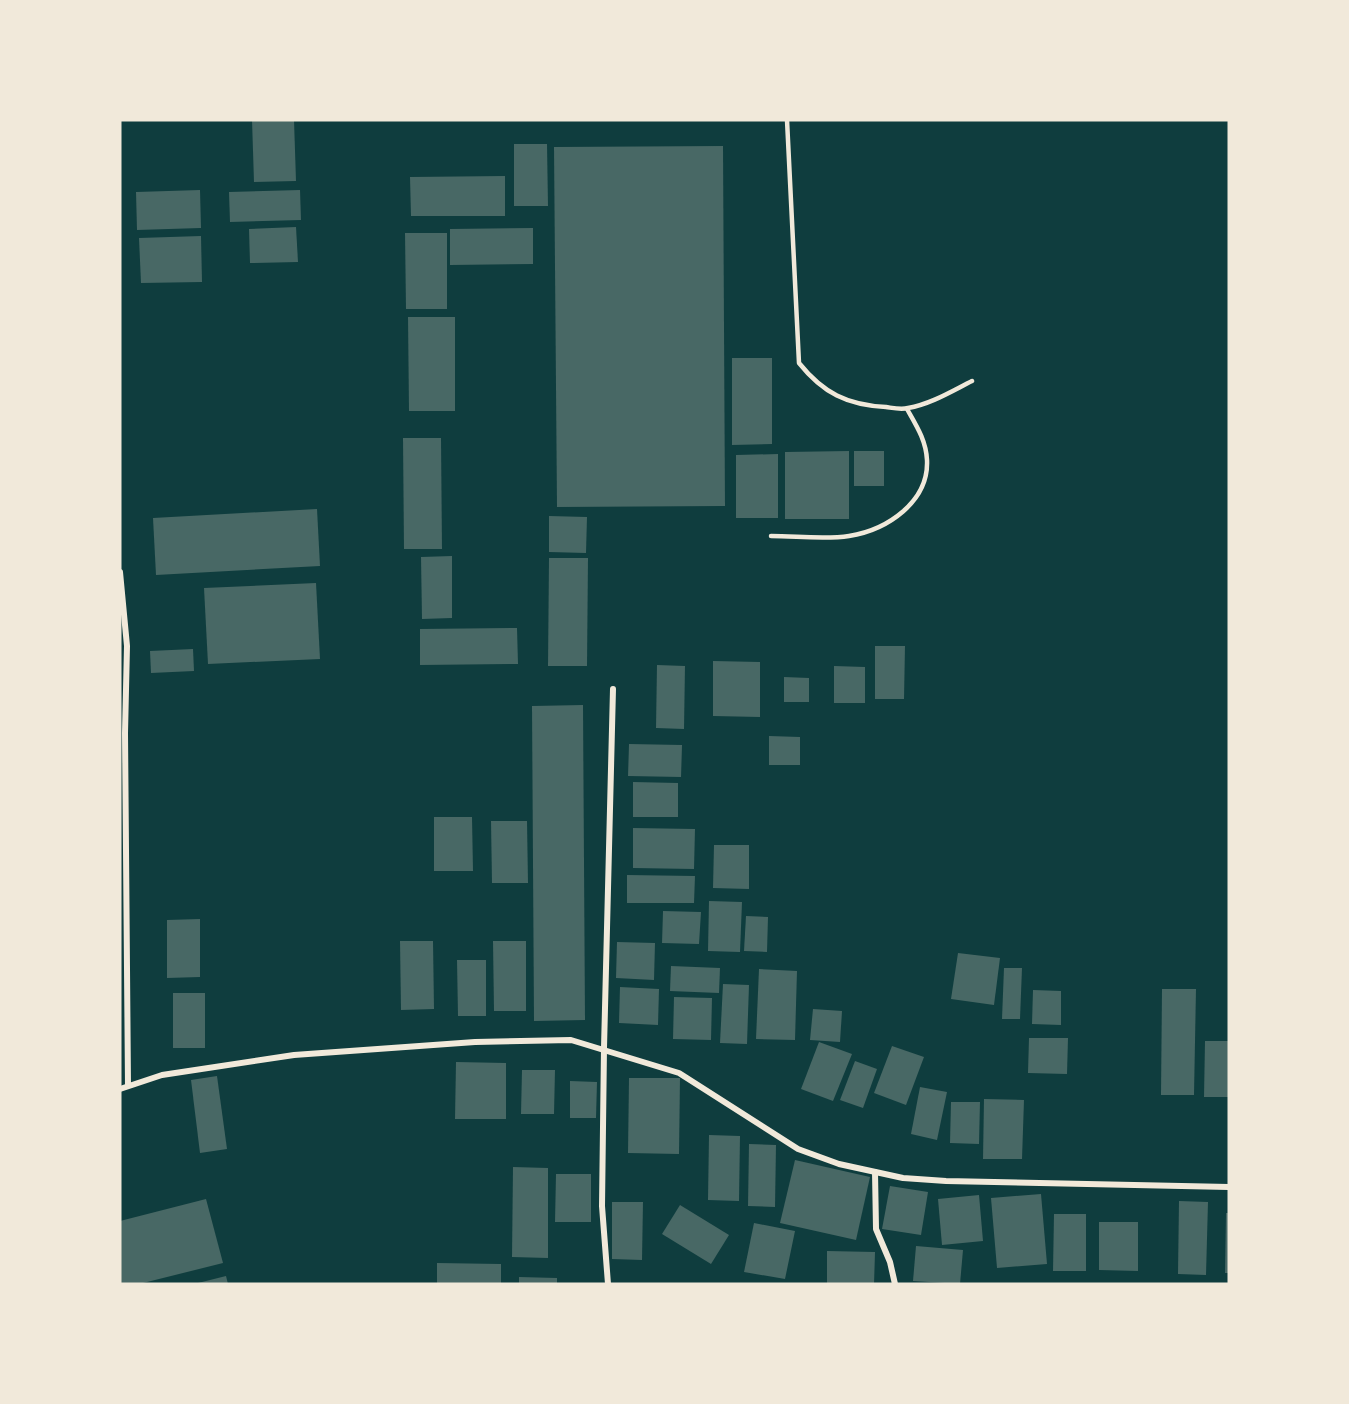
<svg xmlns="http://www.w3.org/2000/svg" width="1349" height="1404" font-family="'Playfair Display',serif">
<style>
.building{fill:#486865}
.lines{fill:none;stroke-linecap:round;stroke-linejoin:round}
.service{stroke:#f1e9da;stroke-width:4.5}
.minor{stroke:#f1e9da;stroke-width:6}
</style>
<rect width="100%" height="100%" fill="#0f3d3e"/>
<g class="building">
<polygon points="252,120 294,120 296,181 254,182"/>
<polygon points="514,144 547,144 548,206 514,206"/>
<polygon points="723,146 725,506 557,507 554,147"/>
<polygon points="505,176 505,216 411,216 410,177"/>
<polygon points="200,190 201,228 137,230 136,192"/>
<polygon points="300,190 301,220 230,222 229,192"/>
<polygon points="296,227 298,262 250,263 249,229"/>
<polygon points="533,228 533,264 450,265 450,229"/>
<polygon points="405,233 447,233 447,309 406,309"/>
<polygon points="201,236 202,282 141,283 139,238"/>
<polygon points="408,317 455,317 455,411 409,411"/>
<polygon points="732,358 772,358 772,444 732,445"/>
<polygon points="403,438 441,438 442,549 404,549"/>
<polygon points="849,451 849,519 785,519 785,452"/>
<rect x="854" y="451" width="30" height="35"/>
<polygon points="778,454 778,518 736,518 736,455"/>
<polygon points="317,509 320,566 156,575 153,518"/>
<polygon points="549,516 587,517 586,553 549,552"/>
<polygon points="452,556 452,618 422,619 421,557"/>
<polygon points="549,558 588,558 587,666 548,666"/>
<polygon points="316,583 320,659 208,664 204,588"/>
<polygon points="517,628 518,664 420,665 420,629"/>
<polygon points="875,646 905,646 904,699 875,699"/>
<polygon points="193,649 194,671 151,673 150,651"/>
<polygon points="713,661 760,662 760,717 713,716"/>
<polygon points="657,665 685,666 684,729 656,728"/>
<polygon points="834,666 865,667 865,703 834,703"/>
<polygon points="784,677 809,678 809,702 784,702"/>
<polygon points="583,705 585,1020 534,1021 532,706"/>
<polygon points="769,736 800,737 800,765 769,765"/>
<polygon points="629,744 682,745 681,777 628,776"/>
<polygon points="633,782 678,783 678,817 633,817"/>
<polygon points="434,817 472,817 473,871 434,871"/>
<polygon points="491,821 527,821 528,883 492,883"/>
<polygon points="633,828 695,829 694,869 633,868"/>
<polygon points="714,845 749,845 749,889 713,888"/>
<polygon points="627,875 695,876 694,903 627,903"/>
<polygon points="709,901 742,902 740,952 708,951"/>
<polygon points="663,911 701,912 699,944 662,943"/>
<polygon points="746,916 768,917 767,952 744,951"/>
<polygon points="200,919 200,977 167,978 167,920"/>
<polygon points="400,941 433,941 434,1009 401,1010"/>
<polygon points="493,941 526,941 526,1011 494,1011"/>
<polygon points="617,942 655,943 654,980 616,978"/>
<polygon points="958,953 1000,958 994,1005 951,999"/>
<polygon points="457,960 486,960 486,1016 458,1016"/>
<polygon points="671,966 720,968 719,993 670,991"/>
<polygon points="1004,968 1022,968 1020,1019 1002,1019"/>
<polygon points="759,969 797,971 795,1040 756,1039"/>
<polygon points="723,984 749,985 747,1044 720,1043"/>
<polygon points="620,987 659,989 658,1025 619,1023"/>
<polygon points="1162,989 1196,989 1194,1095 1161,1095"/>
<polygon points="1033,990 1061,991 1061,1025 1032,1024"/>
<rect x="173" y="993" width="32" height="55"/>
<polygon points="674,997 712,998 711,1040 673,1039"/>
<polygon points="813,1009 842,1011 840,1042 810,1040"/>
<polygon points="1029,1038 1068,1038 1067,1074 1028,1073"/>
<polygon points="1205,1041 1229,1041 1229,1097 1204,1097"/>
<polygon points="819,1042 852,1054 833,1101 801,1089"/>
<polygon points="892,1046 924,1057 906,1105 874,1093"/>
<polygon points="855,1061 877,1069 863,1108 840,1100"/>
<polygon points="456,1062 506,1063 506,1119 455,1119"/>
<polygon points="522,1070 555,1070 554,1114 521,1114"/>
<polygon points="217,1076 227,1149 200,1153 191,1080"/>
<polygon points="629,1078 680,1078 679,1154 628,1153"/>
<polygon points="570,1081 597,1082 596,1118 570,1118"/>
<polygon points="920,1087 947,1092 937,1140 911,1134"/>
<polygon points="984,1099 1024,1100 1022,1159 983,1159"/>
<polygon points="951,1102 980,1102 979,1144 950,1143"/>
<polygon points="709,1135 740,1136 739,1201 708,1200"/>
<polygon points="749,1144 776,1145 775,1207 748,1206"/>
<polygon points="795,1160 870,1177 856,1240 780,1223"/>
<polygon points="513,1167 548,1168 548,1258 512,1257"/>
<polygon points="556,1174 591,1174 591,1222 555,1222"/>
<polygon points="890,1186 928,1192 921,1235 882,1229"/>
<polygon points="1041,1194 1047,1264 997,1268 991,1198"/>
<polygon points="979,1195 983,1241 942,1245 938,1199"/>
<polygon points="206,1199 223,1263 139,1284 120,1284 120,1221"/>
<polygon points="1179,1201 1208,1202 1206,1275 1178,1274"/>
<polygon points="612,1202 643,1202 642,1260 612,1259"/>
<polygon points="680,1205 729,1235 711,1264 662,1234"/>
<polygon points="1226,1213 1229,1213 1229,1273 1225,1273"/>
<polygon points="1054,1214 1086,1214 1086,1271 1053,1271"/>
<polygon points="1099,1222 1138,1222 1138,1271 1099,1270"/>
<polygon points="754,1223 795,1231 785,1279 744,1272"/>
<polygon points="916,1246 963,1250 960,1284 913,1281"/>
<polygon points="827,1251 875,1252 874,1284 827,1284"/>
<polygon points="437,1263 501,1264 501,1284 437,1284"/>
<polygon points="226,1276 228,1284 198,1284 198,1283"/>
<polygon points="519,1277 557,1278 557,1284 519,1284"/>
</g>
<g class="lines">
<g class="service">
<path d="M 787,120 L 799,363 C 823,393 847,405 886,407 C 893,408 901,410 908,408 C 931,404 952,391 972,381"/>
<path d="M 771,536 C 796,536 825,540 849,536 C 887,530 929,502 927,460 C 926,440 916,425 907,409"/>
</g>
<g class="minor">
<polyline points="120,572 127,646 125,733 128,1085"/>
<polyline points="120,1089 162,1075 294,1055 475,1042 571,1040 679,1073 798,1149 839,1164 903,1178 946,1181 1229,1187"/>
<polyline points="875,1172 876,1229 890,1262 895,1284"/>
<polyline points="608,1284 602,1206 604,1048 613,689"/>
</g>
</g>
<rect width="1349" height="1404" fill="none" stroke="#f1e9da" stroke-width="243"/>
</svg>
